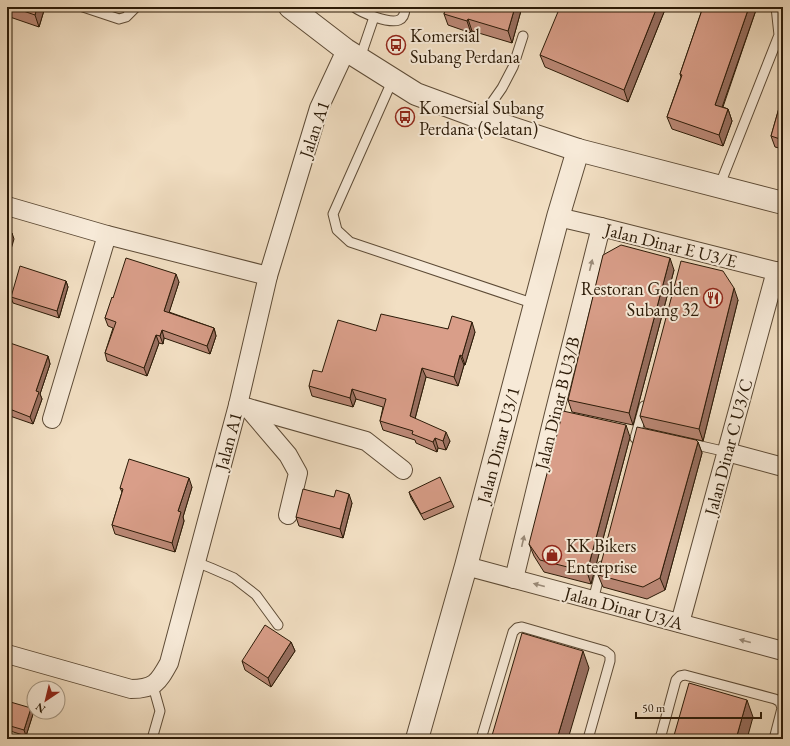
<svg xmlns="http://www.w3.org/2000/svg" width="790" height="746" font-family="'EB Garamond',serif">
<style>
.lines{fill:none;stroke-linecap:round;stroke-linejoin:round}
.service-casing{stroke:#5d4b36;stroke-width:11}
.minor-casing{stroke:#5d4b36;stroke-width:20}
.tertiary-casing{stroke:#5d4b36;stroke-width:24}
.service{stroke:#f7ead8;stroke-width:9}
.minor{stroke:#f7ead8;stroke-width:18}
.tertiary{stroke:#f7ead8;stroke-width:22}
.wall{fill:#bb8876;stroke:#2b1a07}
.shaded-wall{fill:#986f60;stroke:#2b1a07}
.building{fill:#d99e89;stroke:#2b1a07}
.oneway{fill:#9b8c7a}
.labels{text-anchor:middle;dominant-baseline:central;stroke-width:4;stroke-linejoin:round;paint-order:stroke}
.poi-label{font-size:18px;fill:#2b1a07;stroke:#f7ead8;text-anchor:start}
.street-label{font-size:18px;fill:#2b1a07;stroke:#f7ead8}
</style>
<rect width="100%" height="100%" fill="#f2dfc3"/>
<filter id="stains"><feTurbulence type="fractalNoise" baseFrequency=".005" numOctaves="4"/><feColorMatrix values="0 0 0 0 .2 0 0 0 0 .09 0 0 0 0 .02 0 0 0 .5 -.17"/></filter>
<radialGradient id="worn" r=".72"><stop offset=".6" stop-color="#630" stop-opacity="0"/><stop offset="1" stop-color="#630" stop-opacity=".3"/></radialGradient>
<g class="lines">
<defs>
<g id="service">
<polyline points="83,7 119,19 126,17 136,7"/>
<path d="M 354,7 C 362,13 389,24 399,20 C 404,18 405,12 405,7"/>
<polyline points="360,58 374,17"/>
<polyline points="393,79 333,214 337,230 350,242 535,304"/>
<polyline points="481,118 502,88 513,67 523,36"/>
<polyline points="719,187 779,35 776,7"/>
<polyline points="635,438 644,406"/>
<polyline points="688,443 727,452"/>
<polyline points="196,562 211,568 234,578 256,595 278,625"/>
<polyline points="593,600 602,566"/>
<polyline points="152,739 160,711 153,686"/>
<polyline points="481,739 513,632 517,628 522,627 605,651 610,655 610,661 588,739"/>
<polyline points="660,739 676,680 680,676 685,675 775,699 780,702 782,708 774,739"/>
</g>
<g id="minor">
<polyline points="7,206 107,235 268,276"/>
<polyline points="558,217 601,227 783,273"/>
<polyline points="238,405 366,441 403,470"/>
<polyline points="248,408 288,455 298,473 288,515"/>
<polyline points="52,419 107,235"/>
<polyline points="727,452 783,467"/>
<polyline points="466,566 783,651"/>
<polyline points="514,579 554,414 601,227"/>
<polyline points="680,623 776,271"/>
<path d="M 7,654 L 131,689 C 154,689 158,683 169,663 L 238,405 L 268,276 L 319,108 L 346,50"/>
</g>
<g id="tertiary">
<polyline points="290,7 346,50 416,94 481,118 578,150 783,203"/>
<polyline points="417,739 466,566 558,217 578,150"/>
</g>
</defs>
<use href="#service" class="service-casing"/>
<use href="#minor" class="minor-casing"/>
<use href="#tertiary" class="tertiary-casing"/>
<use href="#service" class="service"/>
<use href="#minor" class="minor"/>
<use href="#tertiary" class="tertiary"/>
</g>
<g class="wall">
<polygon points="7,7 45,7 39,27 7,16"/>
<polygon points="446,7 522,7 512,43 472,31 471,33 448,25 444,14"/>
<polygon points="666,7 628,102 545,67 540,55"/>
<polygon points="703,7 757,7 723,107 728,109 732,121 723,146 672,129 667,117 681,77 680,74"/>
<polygon points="783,94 783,149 775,147 771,136"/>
<polygon points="674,270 633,425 572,412 568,400"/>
<polygon points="66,281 68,287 59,318 13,303 11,297"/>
<polygon points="179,282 169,312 214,328 216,336 210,354 164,338 163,344 159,343 147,376 107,361 105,353 113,328 108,326 105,318 113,298"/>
<polygon points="738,300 703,441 645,428 640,416"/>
<polygon points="448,329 475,332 465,365 464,365 458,386 426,377 415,419 450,441 446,450 438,448 437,452 416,443 415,440 383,430 380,421 383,407 356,399 353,407 312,396 309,386 322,372 376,331"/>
<polygon points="7,351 48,356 50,364 40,394 42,399 33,424 7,415"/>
<polygon points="630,437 591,584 544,572 534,556 529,544"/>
<polygon points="698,442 702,453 665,590 647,599 603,587 598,575"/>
<polygon points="192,487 183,517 184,521 175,552 115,534 112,525 122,492 120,488"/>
<polygon points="409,492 451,501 454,507 424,520 411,498"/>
<polygon points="352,503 343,538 299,526 296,517"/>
<polygon points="291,642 295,651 271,687 245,670 242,661"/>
<polygon points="7,701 33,714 26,736 7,730"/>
</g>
<g class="shaded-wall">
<polygon points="37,7 45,7 39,27 35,15"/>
<polygon points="515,7 522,7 512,43 508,31"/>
<polygon points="657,7 666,7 628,102 624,90"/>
<polygon points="749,7 757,7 719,116 715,105"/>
<polygon points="468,19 472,31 471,33 467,21"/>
<polygon points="728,109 732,121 723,146 719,135"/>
<polygon points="12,233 14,239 7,263 7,249"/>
<polygon points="670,258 674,270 633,425 629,413"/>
<polygon points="176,274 179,282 167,319 164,311"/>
<polygon points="66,281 68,287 59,318 57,311"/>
<polygon points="734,288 738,300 703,441 699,429"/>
<polygon points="472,322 475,332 465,365 462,356"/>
<polygon points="214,328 216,336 210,354 207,346"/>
<polygon points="162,330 164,338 163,344 160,336"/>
<polygon points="156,335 159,343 147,376 144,368"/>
<polygon points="460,355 464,365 458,386 454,377"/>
<polygon points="48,356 50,364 40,394 42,399 33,424 30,417 36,391"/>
<polygon points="422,368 426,377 413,426 410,416"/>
<polygon points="352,389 356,399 353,407 350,398"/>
<polygon points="626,425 630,437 591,584 587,572"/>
<polygon points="446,432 450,441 446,450 443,441"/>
<polygon points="435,438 438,448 437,452 433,442"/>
<polygon points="698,442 702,453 665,590 660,578"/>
<polygon points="189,478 192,487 183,517 184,521 175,552 172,543 178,511"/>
<polygon points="349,494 352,503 343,538 340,529"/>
<polygon points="291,642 295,651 271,687 268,678"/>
<polygon points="583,651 589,668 568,739 557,739"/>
<polygon points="747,700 753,717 747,739 736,739"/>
<polygon points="31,708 33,714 26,736 24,730"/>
</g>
<g class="building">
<polygon points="12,7 37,7 35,15"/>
<polygon points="446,7 515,7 508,31 468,19 467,21 444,14"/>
<polygon points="560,7 657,7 624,90 540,55"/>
<polygon points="703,7 749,7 715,105 728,109 719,135 667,117 682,75 680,74"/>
<polygon points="783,94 783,140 771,136"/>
<polygon points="7,231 12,233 7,249"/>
<polygon points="621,245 670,258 629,413 568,400 603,255"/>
<polygon points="126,258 176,274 164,311 214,328 207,346 162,330 160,336 156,335 144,368 105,353 116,322 105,318 112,297 113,298"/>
<polygon points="681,261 723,271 734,288 699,429 640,416"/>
<polygon points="20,266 66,281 57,311 11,297"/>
<polygon points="381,314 448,329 452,316 472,322 462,356 460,355 454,377 422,368 410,416 446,432 443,441 435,438 433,442 412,434 413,431 380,421 386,399 352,389 350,398 309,386 313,370 322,372 338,320 376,331"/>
<polygon points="10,343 48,356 36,391 39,392 30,417 7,408 7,351"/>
<polygon points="563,411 626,425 587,572 540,560 529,544"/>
<polygon points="637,427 696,440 698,442 660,578 643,587 598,575"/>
<polygon points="129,459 189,478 178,511 181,512 172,543 112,525 123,489 120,488"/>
<polygon points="440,477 451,501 421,514 409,492"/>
<polygon points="303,489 334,497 336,490 349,494 340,529 296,517"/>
<polygon points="265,625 291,642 268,678 242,661"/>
<polygon points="522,633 583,651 557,739 491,739"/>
<polygon points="689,683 747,700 736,739 673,739"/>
<polygon points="7,701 31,708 24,730 7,725"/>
</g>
<defs><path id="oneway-solid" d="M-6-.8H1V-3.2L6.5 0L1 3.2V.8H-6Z"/></defs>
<g class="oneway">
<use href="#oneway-solid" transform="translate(591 265) rotate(-76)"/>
<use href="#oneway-solid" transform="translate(523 541) rotate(-77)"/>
<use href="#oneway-solid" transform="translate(539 585) rotate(-165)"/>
<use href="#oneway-solid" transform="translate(745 641) rotate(-165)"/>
</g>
<defs>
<symbol id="bus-ring" viewBox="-11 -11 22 22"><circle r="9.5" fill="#f7ead8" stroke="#8f2418" stroke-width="1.5"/><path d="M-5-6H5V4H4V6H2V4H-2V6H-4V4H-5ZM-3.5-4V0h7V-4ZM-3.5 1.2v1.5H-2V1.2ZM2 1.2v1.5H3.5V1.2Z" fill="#8f2418"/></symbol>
<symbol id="restaurant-ring" viewBox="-11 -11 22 22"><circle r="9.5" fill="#f7ead8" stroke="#8f2418" stroke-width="1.5"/><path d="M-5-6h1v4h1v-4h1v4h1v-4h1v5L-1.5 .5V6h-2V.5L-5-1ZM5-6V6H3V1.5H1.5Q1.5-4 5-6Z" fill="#8f2418"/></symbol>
<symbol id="shop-ring" viewBox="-11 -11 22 22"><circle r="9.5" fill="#f7ead8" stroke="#8f2418" stroke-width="1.5"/><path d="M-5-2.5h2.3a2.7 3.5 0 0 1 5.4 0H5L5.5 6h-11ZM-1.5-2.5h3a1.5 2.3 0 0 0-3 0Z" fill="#8f2418"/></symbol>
</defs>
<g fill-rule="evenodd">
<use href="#bus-ring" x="385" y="34" width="22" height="22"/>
<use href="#bus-ring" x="394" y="106" width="22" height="22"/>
<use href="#restaurant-ring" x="702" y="287" width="22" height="22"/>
<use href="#shop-ring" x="541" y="544" width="22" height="22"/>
</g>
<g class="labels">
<g class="poi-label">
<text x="410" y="35">Komersial<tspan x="410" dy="21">Subang Perdana</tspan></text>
<text x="419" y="107">Komersial Subang<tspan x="419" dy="21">Perdana (Selatan)</tspan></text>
<text x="699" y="288" text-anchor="end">Restoran Golden<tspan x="699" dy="21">Subang 32</tspan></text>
<text x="566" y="545">KK Bikers<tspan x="566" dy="21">Enterprise</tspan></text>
</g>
<g class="street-label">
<text transform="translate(314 129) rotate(-71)">Jalan A1</text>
<text transform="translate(671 245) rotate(14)">Jalan Dinar E U3/E</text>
<text transform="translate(557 403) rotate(-76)">Jalan Dinar B U3/B</text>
<text transform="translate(228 441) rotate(-75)">Jalan A1</text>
<text transform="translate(498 445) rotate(-75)">Jalan Dinar U3/1</text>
<text transform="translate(728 447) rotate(-75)">Jalan Dinar C U3/C</text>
<text transform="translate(624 608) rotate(15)">Jalan Dinar U3/A</text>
</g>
</g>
<rect width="790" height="746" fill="none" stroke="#f2dfc3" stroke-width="24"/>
<rect x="8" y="8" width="774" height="730" fill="none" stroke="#2b1a07" stroke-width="2"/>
<rect x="12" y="12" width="766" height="722" fill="none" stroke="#2b1a07"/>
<g transform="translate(46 700) rotate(215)"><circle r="19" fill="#f7ead8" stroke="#a59784"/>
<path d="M0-3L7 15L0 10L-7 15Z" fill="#8f2418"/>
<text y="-6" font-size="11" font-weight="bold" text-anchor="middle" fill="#2b1a07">N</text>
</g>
<path d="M636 712v6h125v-6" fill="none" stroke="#2b1a07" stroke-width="2"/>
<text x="642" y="712" font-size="12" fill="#2b1a07" stroke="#f7ead8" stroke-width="3" paint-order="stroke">50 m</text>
<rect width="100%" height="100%" filter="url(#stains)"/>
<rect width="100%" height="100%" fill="url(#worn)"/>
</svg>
